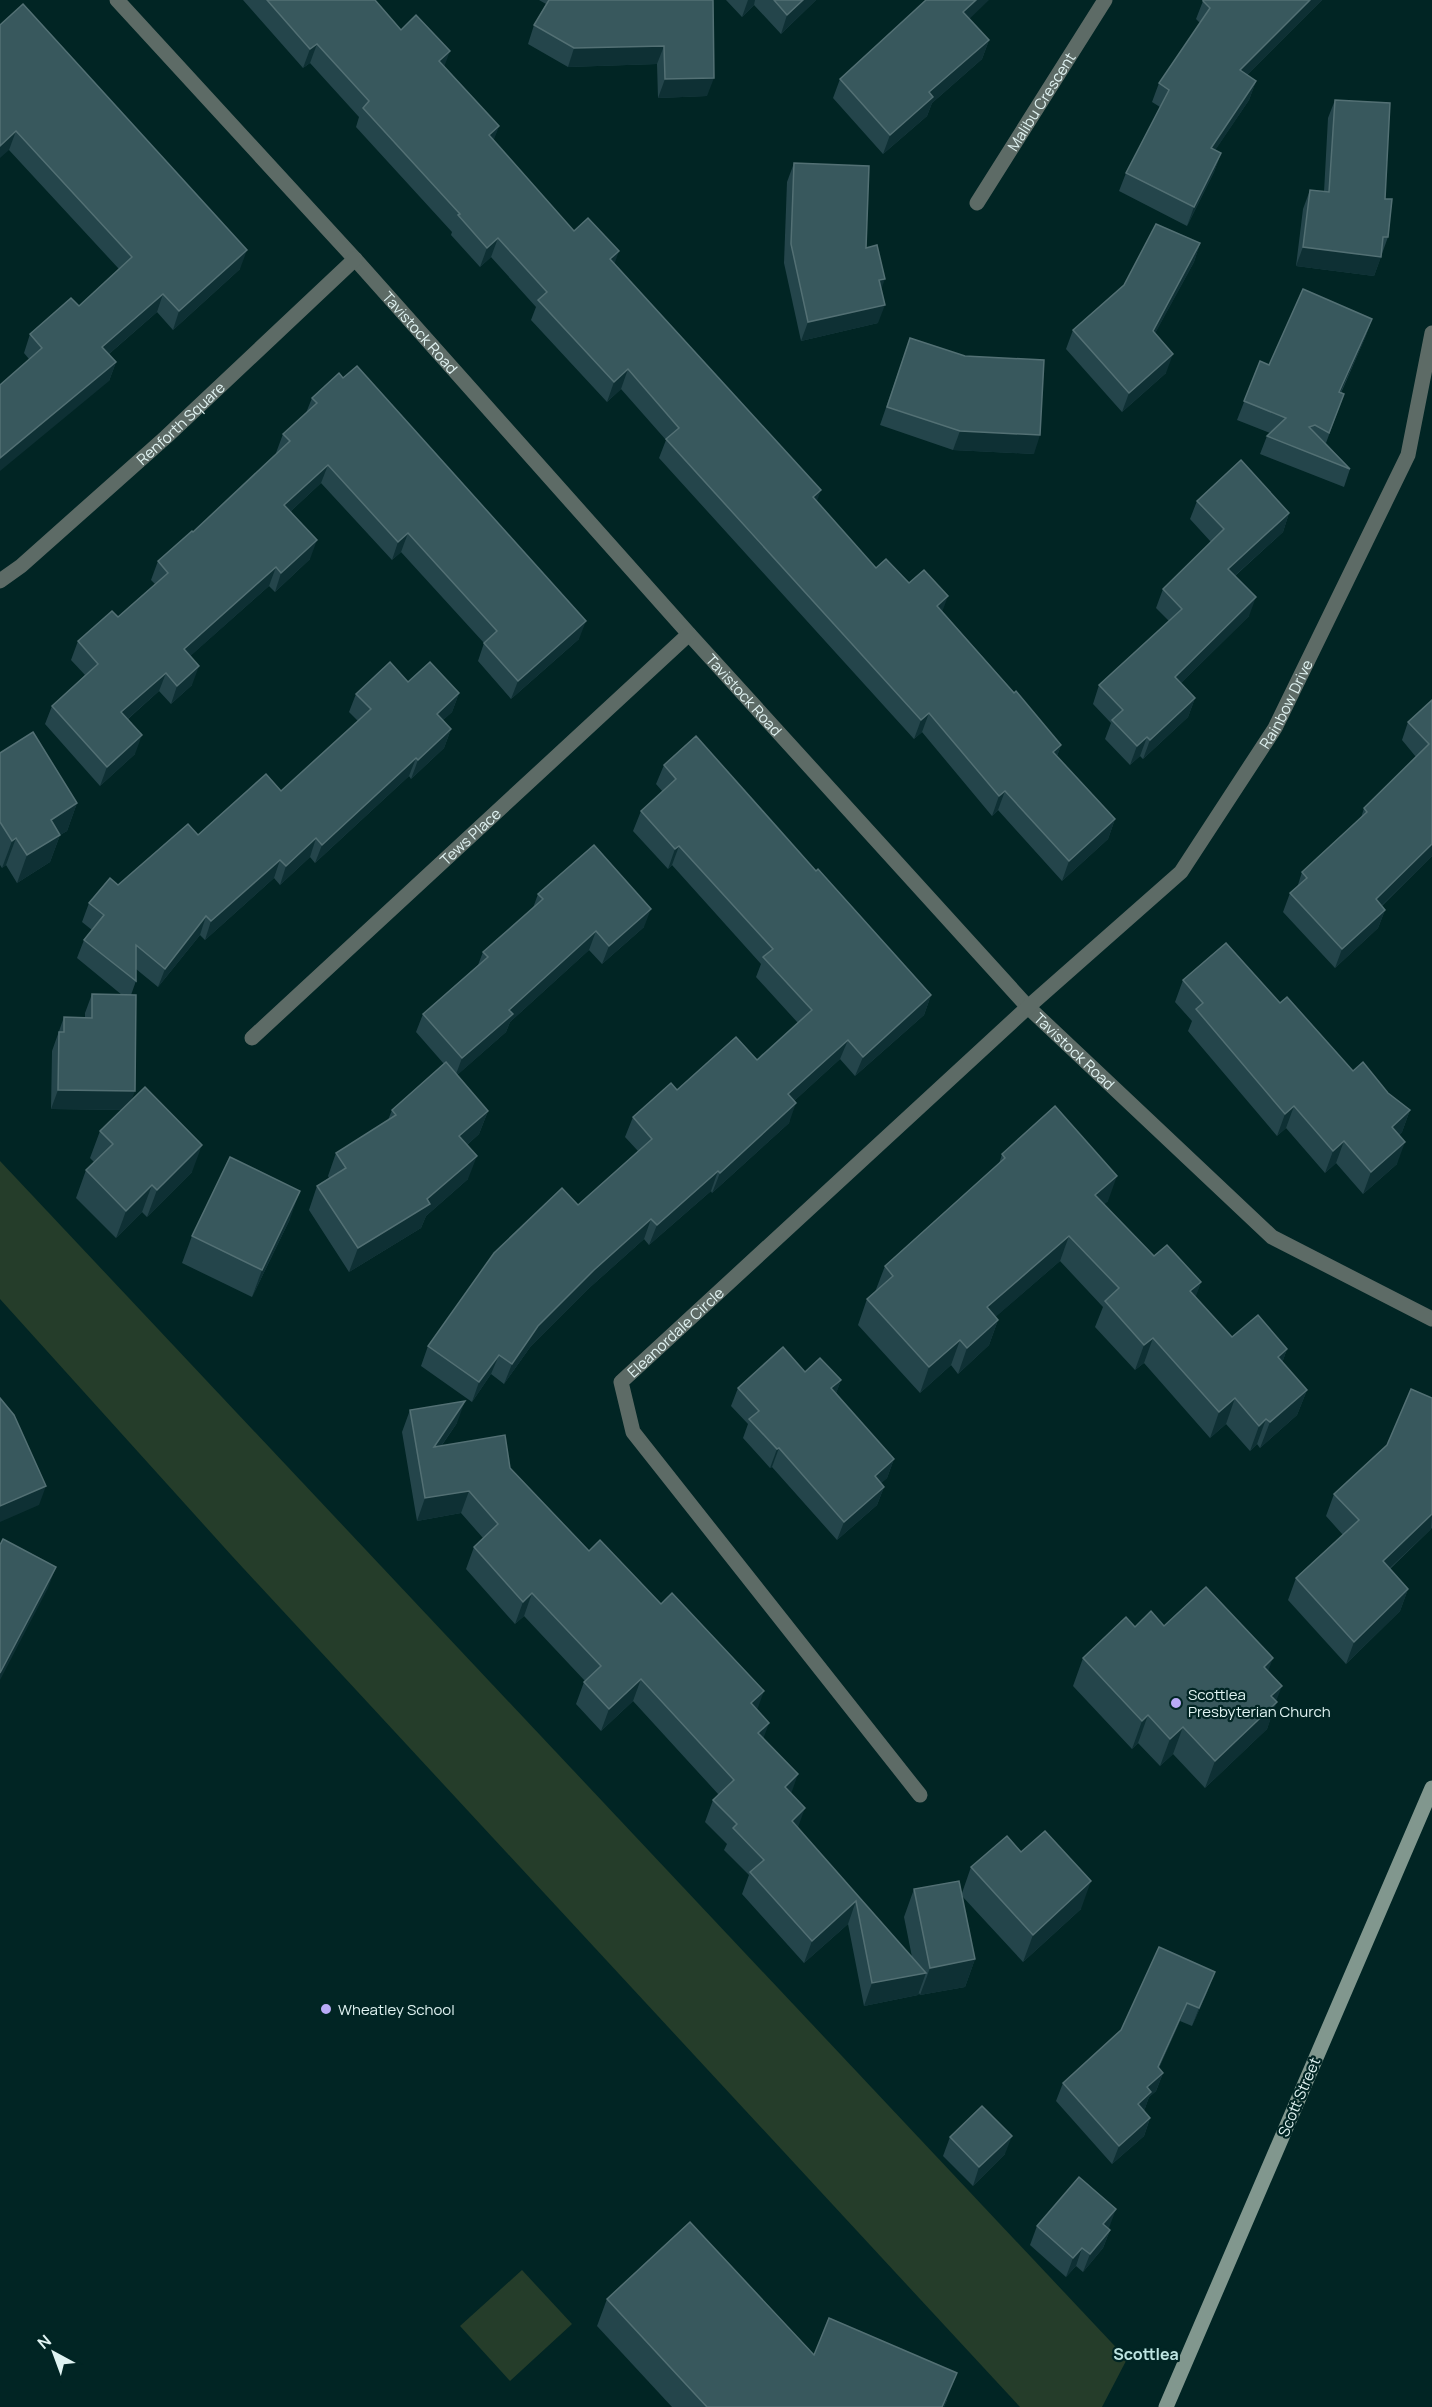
<svg xmlns="http://www.w3.org/2000/svg" width="1432" height="2407" font-family="Manrope,sans-serif">
<style>
.green{fill:#253d2a}
.lines{fill:none;stroke-linecap:round;stroke-linejoin:round}
.minor{stroke:#5d6b66;stroke-width:15}
.secondary{stroke:#81978e;stroke-width:15}
.wall{fill:#24454b}
.shaded-wall{fill:#0e3034}
.building{fill:#38585d;stroke:#537074;stroke-width:1.5}
.poi-dot{fill:#b9abf7;stroke:#012524;stroke-width:2}
.labels{text-anchor:middle;dominant-baseline:central;stroke-width:4.5;stroke-linejoin:round;paint-order:stroke}
.street-label{font-size:15px;fill:#e0f3f2;stroke:#012524}
.poi-label{font-size:15px;fill:#e0f3f2;stroke:#012524;text-anchor:start}
.neighbourhood-label{font-size:16px;font-weight:bold;fill:#bee5e2;stroke:#012524}
</style>
<rect width="100%" height="100%" fill="#012524"/>
<g class="green">
<polygon points="0,1161 1127,2359 1102,2407 1020,2407 232,1556 0,1299"/>
<polygon points="522,2270 572,2324 510,2381 460,2326"/>
</g>
<g class="lines">
<g class="minor">
<path id="s1" d="M 117,0 L 355,259 L 689,634 L 1028,1007 L 1272,1237 L 1432,1319"/>
<path id="s2" d="M 977,203 L 1105,0"/>
<path id="s3" d="M 0,581 L 21,566 L 166,437 L 355,259"/>
<path id="s4" d="M 252,1038 L 689,634"/>
<path id="s5" d="M 920,1795 L 633,1432 L 621,1382 L 1028,1007 L 1181,872 L 1275,728 L 1408,455 L 1432,333"/>
</g>
<polyline class="secondary" points="1166,2407 1432,1788"/>
</g>
<g class="wall">
<polygon points="243,0 375,0 401,30 444,66 499,126 493,140 574,231 615,264 817,501 876,568 909,583 942,611 1061,745 1057,756 1115,819 1108,839 1062,881 998,810 992,816 922,732 914,739 659,458 666,440 621,389 607,402 531,320 536,307 491,257 480,267 451,235 452,232 356,127 359,117 310,63 303,68"/>
<polygon points="539,0 713,0 707,96 658,98 657,64 568,67 528,44 534,25 546,4"/>
<polygon points="726,0 816,0 781,34 754,5 742,17"/>
<polygon points="1322,0 1247,75 1256,81 1249,100 1215,150 1221,153 1214,172 1187,226 1119,191 1126,173 1160,107 1152,102 1159,83 1200,23 1196,19 1203,1"/>
<polygon points="969,19 989,40 982,59 932,103 927,116 883,154 833,98 840,79"/>
<polygon points="0,25 240,269 173,330 157,312 109,354 116,362 109,381 29,359 24,353 30,334 79,306 119,269 9,150"/>
<polygon points="1335,100 1388,237 1374,276 1296,266 1303,209 1310,190 1324,192 1328,118"/>
<polygon points="794,163 866,248 881,290 878,323 801,341 784,263 787,182"/>
<polygon points="1200,243 1194,262 1155,333 1166,373 1122,412 1066,349 1073,330"/>
<polygon points="1372,319 1365,338 1341,393 1344,394 1326,443 1350,469 1344,487 1260,454 1267,436 1270,433 1237,420 1260,361 1269,365"/>
<polygon points="910,338 1034,454 953,450 880,425"/>
<polygon points="312,398 579,639 511,699 478,661 484,643 401,552 392,560 321,483 291,511 310,559 275,592 269,586 190,656 192,685 171,704 159,691 128,719 135,754 100,786 45,724 52,706 85,675 71,660 78,641 118,617 155,584 151,580 158,561 193,532 277,454 276,453 283,434 306,413"/>
<polygon points="1197,501 1289,513 1283,532 1235,576 1249,616 1181,683 1195,698 1188,717 1143,759 1140,756 1130,765 1105,739 1111,723 1093,704 1099,685 1169,621 1156,608 1163,589 1211,542 1190,519"/>
<polygon points="408,682 459,693 452,712 443,720 451,729 444,748 411,779 409,776 315,863 310,857 280,885 274,878 205,940 200,935 158,987 136,969 136,981 131,995 131,1101 192,1172 147,1217 142,1212 116,1238 76,1198 86,1170 94,1162 90,1158 100,1131 122,1110 51,1109 52,1051 64,1017 85,1018 85,1013 92,994 122,995 77,958 84,940 92,930 82,922 89,903 198,835 281,791 358,721 349,712 356,694"/>
<polygon points="1432,700 1432,856 1382,906 1385,910 1378,928 1335,968 1283,912 1290,893 1297,888 1302,872 1361,818 1364,808 1416,757 1402,740 1408,722"/>
<polygon points="0,753 77,803 67,831 60,835 50,862 17,883 6,865 2,868 0,865"/>
<polygon points="664,765 816,871 931,995 924,1015 855,1076 840,1059 794,1101 789,1123 712,1193 711,1191 649,1245 644,1239 587,1290 531,1346 504,1384 491,1374 472,1402 421,1366 428,1346 578,1205 638,1151 625,1137 633,1117 677,1090 757,1060 798,1023 756,977 761,964 672,865 668,869 633,831 641,811 663,792 656,784"/>
<polygon points="538,894 644,927 602,964 589,950 510,1022 506,1032 457,1075 488,1111 479,1134 467,1145 468,1179 426,1216 421,1228 349,1272 309,1210 317,1186 329,1178 328,1176 336,1153 388,1120 392,1110 444,1064 416,1032 423,1014 478,965 483,952 533,908"/>
<polygon points="1183,980 1280,1003 1353,1071 1388,1093 1410,1110 1402,1132 1399,1135 1397,1164 1363,1194 1336,1163 1325,1173 1286,1128 1277,1136 1188,1031 1192,1021 1175,1002"/>
<polygon points="1002,1154 1108,1201 1104,1204 1154,1256 1201,1282 1195,1297 1232,1337 1287,1349 1282,1363 1307,1390 1297,1415 1260,1448 1257,1444 1250,1451 1226,1424 1210,1438 1144,1363 1135,1370 1095,1327 1103,1307 1060,1261 995,1317 998,1320 989,1345 958,1374 951,1365 920,1393 858,1325 867,1299 875,1292 885,1266 999,1164"/>
<polygon points="290,1219 252,1297 182,1263 192,1236"/>
<polygon points="805,1372 841,1380 836,1393 894,1459 887,1478 881,1483 884,1487 877,1505 837,1540 772,1467 770,1468 743,1438 748,1424 731,1406 738,1388"/>
<polygon points="1432,1398 1432,1528 1390,1569 1408,1589 1400,1611 1346,1664 1288,1600 1296,1578 1343,1535 1326,1516 1334,1494 1387,1445"/>
<polygon points="410,1410 457,1423 442,1445 510,1468 589,1551 757,1710 764,1739 791,1794 798,1828 912,1957 904,1917 914,1889 962,1893 971,1867 1021,1852 1081,1909 1023,1962 962,1896 975,1959 965,1987 920,1995 919,1993 918,1995 864,2006 848,1924 804,1963 742,1894 749,1875 724,1850 727,1844 705,1822 713,1800 719,1795 633,1701 601,1731 576,1704 584,1682 585,1681 524,1616 515,1624 466,1569 474,1547 483,1538 461,1513 417,1521 402,1432"/>
<polygon points="1164,1626 1268,1671 1276,1701 1267,1729 1205,1788 1173,1754 1160,1766 1138,1743 1132,1749 1073,1686 1083,1658 1135,1627"/>
<polygon points="1208,1990 1192,2026 1180,2021 1159,2068 1163,2073 1156,2091 1149,2097 1144,2111 1150,2118 1144,2136 1112,2164 1056,2101 1063,2083 1121,2030"/>
<polygon points="950,2137 1005,2154 973,2186 943,2156"/>
<polygon points="1037,2226 1108,2229 1110,2230 1103,2248 1083,2272 1076,2266 1066,2277 1030,2245"/>
<polygon points="607,2299 814,2355 947,2400 944,2407 672,2407 597,2326"/>
</g>
<g class="shaded-wall">
<polygon points="748,0 755,0 754,5 742,17"/>
<polygon points="803,0 816,0 781,34 787,15"/>
<polygon points="976,0 989,0 957,31 963,12"/>
<polygon points="1310,0 1322,0 1233,89 1240,70"/>
<polygon points="989,40 982,59 932,103 927,116 883,154 890,135 929,92"/>
<polygon points="317,44 310,63 303,68 310,49"/>
<polygon points="664,46 657,64 568,67 574,48"/>
<polygon points="450,51 443,70 439,61"/>
<polygon points="714,78 707,96 658,98 665,79"/>
<polygon points="1256,81 1249,100 1204,167 1211,148"/>
<polygon points="499,126 492,145 489,135"/>
<polygon points="16,131 9,150 0,158 0,146"/>
<polygon points="1221,153 1214,172 1187,226 1194,207"/>
<polygon points="498,238 491,257 480,267 487,248"/>
<polygon points="1200,243 1194,262 1146,350 1153,331"/>
<polygon points="1303,247 1381,257 1374,276 1296,266"/>
<polygon points="247,250 240,269 173,330 179,311"/>
<polygon points="619,251 612,271 610,259"/>
<polygon points="885,279 878,298 879,280"/>
<polygon points="163,294 157,312 95,366 102,347"/>
<polygon points="885,305 878,323 801,341 808,322"/>
<polygon points="1372,319 1365,338 1332,411 1339,392"/>
<polygon points="1173,354 1166,373 1122,412 1129,393"/>
<polygon points="116,362 109,381 0,471 0,458"/>
<polygon points="628,369 621,389 607,402 614,382"/>
<polygon points="960,431 1040,435 1034,454 953,450"/>
<polygon points="328,465 321,483 278,523 284,505"/>
<polygon points="821,490 814,509 813,497"/>
<polygon points="1289,513 1283,532 1221,588 1228,569"/>
<polygon points="408,533 401,552 392,560 398,542"/>
<polygon points="317,540 310,559 275,592 281,573"/>
<polygon points="276,567 269,586 177,668 184,649"/>
<polygon points="948,596 941,615 937,606"/>
<polygon points="1256,597 1249,616 1168,696 1175,677"/>
<polygon points="586,621 579,639 511,699 518,681"/>
<polygon points="199,666 192,685 171,704 177,686"/>
<polygon points="166,673 159,691 114,731 121,712"/>
<polygon points="459,693 452,712 430,732 437,714"/>
<polygon points="1195,698 1188,717 1143,759 1150,740"/>
<polygon points="929,713 922,732 914,739 921,720"/>
<polygon points="451,729 444,748 411,779 418,760"/>
<polygon points="142,735 135,754 100,786 107,767"/>
<polygon points="1147,737 1140,756 1130,765 1137,746"/>
<polygon points="1061,745 1054,764 1053,752"/>
<polygon points="416,758 409,776 315,863 322,845"/>
<polygon points="1005,791 998,810 992,816 999,796"/>
<polygon points="77,803 67,831 60,835 50,862 17,883 27,855 51,820"/>
<polygon points="1115,819 1108,839 1062,881 1069,861"/>
<polygon points="16,838 6,865 2,868 12,841"/>
<polygon points="316,838 310,857 280,885 286,866"/>
<polygon points="1432,844 1432,856 1369,918 1376,899"/>
<polygon points="679,846 672,865 668,869 675,849"/>
<polygon points="280,860 274,878 205,940 211,921"/>
<polygon points="651,909 644,927 602,964 609,946"/>
<polygon points="1385,910 1378,928 1335,968 1342,949"/>
<polygon points="206,916 200,935 158,987 165,969"/>
<polygon points="596,931 589,950 510,1022 506,1032 455,1077 462,1058 509,1010"/>
<polygon points="931,995 924,1015 855,1076 863,1057"/>
<polygon points="848,1040 840,1059 780,1114 788,1094"/>
<polygon points="58,1090 135,1091 128,1110 51,1109"/>
<polygon points="796,1103 789,1123 712,1193 720,1173"/>
<polygon points="1294,1106 1286,1128 1277,1136 1285,1114"/>
<polygon points="1410,1110 1402,1132 1384,1149 1392,1127"/>
<polygon points="488,1111 479,1134 450,1160 459,1136"/>
<polygon points="1344,1141 1336,1163 1325,1173 1333,1151"/>
<polygon points="1405,1142 1397,1164 1363,1194 1371,1172"/>
<polygon points="202,1145 192,1172 147,1217 157,1190"/>
<polygon points="477,1156 468,1179 426,1216 421,1228 349,1272 358,1248 427,1199"/>
<polygon points="718,1171 711,1191 649,1245 657,1225"/>
<polygon points="1117,1176 1108,1201 1086,1220 1095,1195"/>
<polygon points="152,1185 142,1212 116,1238 126,1211"/>
<polygon points="300,1191 290,1219 252,1297 262,1270"/>
<polygon points="651,1219 644,1239 587,1290 531,1346 504,1384 512,1364 538,1326 594,1270"/>
<polygon points="1069,1236 1060,1261 977,1333 987,1307"/>
<polygon points="1201,1282 1192,1307 1190,1291"/>
<polygon points="998,1320 989,1345 958,1374 967,1348"/>
<polygon points="1153,1338 1144,1363 1135,1370 1144,1345"/>
<polygon points="960,1340 951,1365 920,1393 929,1367"/>
<polygon points="1287,1349 1278,1374 1278,1357"/>
<polygon points="499,1355 491,1374 472,1402 479,1382"/>
<polygon points="841,1380 834,1399 831,1388"/>
<polygon points="1307,1390 1297,1415 1260,1448 1270,1422"/>
<polygon points="1235,1398 1226,1424 1210,1438 1219,1412"/>
<polygon points="465,1401 457,1423 425,1469 434,1447"/>
<polygon points="1266,1419 1257,1444 1250,1451 1259,1426"/>
<polygon points="779,1448 772,1467 770,1468 777,1449"/>
<polygon points="894,1459 887,1478 868,1495 875,1476"/>
<polygon points="46,1486 39,1505 0,1522 0,1506"/>
<polygon points="884,1487 877,1505 837,1540 844,1522"/>
<polygon points="469,1491 461,1513 417,1521 425,1498"/>
<polygon points="1432,1514 1431,1529 1374,1583 1383,1561"/>
<polygon points="56,1567 48,1588 0,1680 0,1673"/>
<polygon points="1408,1589 1400,1611 1346,1664 1354,1642"/>
<polygon points="532,1593 524,1616 515,1624 523,1602"/>
<polygon points="1273,1658 1263,1685 1264,1667"/>
<polygon points="641,1679 633,1701 601,1731 609,1709"/>
<polygon points="1282,1686 1275,1704 1277,1702 1267,1729 1205,1788 1215,1761 1271,1696"/>
<polygon points="764,1691 756,1713 751,1703"/>
<polygon points="1148,1715 1138,1743 1132,1749 1142,1721"/>
<polygon points="769,1723 761,1745 758,1733"/>
<polygon points="1183,1727 1173,1754 1160,1766 1170,1739"/>
<polygon points="798,1774 790,1797 785,1787"/>
<polygon points="805,1808 797,1830 792,1821"/>
<polygon points="1091,1881 1081,1909 1023,1962 1033,1935"/>
<polygon points="856,1901 848,1924 804,1963 812,1941"/>
<polygon points="975,1959 965,1987 920,1995 930,1968"/>
<polygon points="1215,1972 1208,1990 1192,2026 1199,2008"/>
<polygon points="926,1973 918,1995 864,2006 872,1983"/>
<polygon points="1187,2003 1180,2021 1153,2081 1163,2073 1156,2091 1149,2097 1144,2111 1138,2104 1158,2067"/>
<polygon points="1150,2118 1144,2136 1112,2164 1119,2146"/>
<polygon points="1012,2136 1005,2154 973,2186 979,2167"/>
<polygon points="1116,2209 1109,2228 1096,2243 1103,2224"/>
<polygon points="1110,2230 1103,2248 1083,2272 1090,2254"/>
<polygon points="1082,2248 1076,2266 1066,2277 1073,2258"/>
<polygon points="957,2373 944,2407 942,2407"/>
</g>
<g class="building">
<polygon points="267,0 375,0 401,30 416,15 450,51 439,61 499,126 489,135 574,231 588,218 619,251 610,259 821,490 813,497 876,568 886,559 909,583 924,570 948,596 937,606 1014,693 1016,691 1061,745 1053,752 1115,819 1069,861 1005,791 999,796 929,713 921,720 666,439 679,428 628,369 614,382 538,300 547,292 498,238 487,248 458,215 460,214 363,108 369,101 317,44 310,49"/>
<polygon points="549,0 713,0 714,78 665,79 664,46 574,48 534,25"/>
<polygon points="774,0 803,0 787,15"/>
<polygon points="926,0 976,0 963,12 989,40 929,92 933,97 890,135 840,79"/>
<polygon points="1203,0 1310,0 1240,70 1256,81 1211,148 1221,153 1194,207 1126,173 1169,90 1159,83 1210,8 1203,1"/>
<polygon points="23,4 247,250 179,311 163,294 102,347 116,362 0,458 0,385 42,348 30,334 71,298 79,306 132,257 16,131 0,146 0,25"/>
<polygon points="1335,100 1390,103 1385,199 1392,199 1388,237 1383,237 1381,257 1303,247 1310,190 1329,192"/>
<polygon points="794,163 869,166 866,248 877,245 885,279 879,280 885,305 808,322 791,244"/>
<polygon points="1156,224 1200,243 1153,331 1173,354 1129,393 1073,330 1124,285"/>
<polygon points="1303,289 1372,319 1339,392 1344,394 1329,433 1315,425 1309,427 1350,469 1267,436 1286,418 1244,401 1260,361 1269,365"/>
<polygon points="910,338 965,356 1044,360 1040,435 960,431 887,407"/>
<polygon points="357,366 586,621 518,681 484,643 497,631 408,533 398,542 328,465 284,505 317,540 281,573 276,567 184,649 199,666 177,686 166,673 121,712 142,735 107,767 52,706 98,664 78,641 112,611 118,617 168,573 158,561 192,531 193,532 290,441 283,434 317,403 312,398 339,373 343,378"/>
<polygon points="1241,460 1289,513 1228,569 1256,597 1175,677 1195,698 1150,740 1147,737 1137,746 1112,720 1123,710 1099,685 1182,609 1163,589 1224,529 1197,501"/>
<polygon points="390,662 408,682 430,662 459,693 437,714 451,729 418,760 416,758 322,845 316,838 286,866 280,860 211,921 206,916 165,969 136,945 136,981 84,940 104,915 89,903 110,878 118,885 188,824 198,835 266,774 281,791 371,709 356,694"/>
<polygon points="1432,700 1432,844 1376,899 1385,910 1342,949 1290,893 1307,878 1302,872 1367,812 1364,808 1429,744 1408,722"/>
<polygon points="33,732 77,803 51,820 60,835 27,855 16,838 12,841 0,822 0,753"/>
<polygon points="696,736 816,871 818,869 931,995 863,1057 848,1040 788,1094 796,1103 720,1173 718,1171 657,1225 651,1219 594,1270 538,1326 512,1364 499,1355 479,1382 428,1346 494,1253 562,1188 578,1205 652,1139 633,1117 671,1083 677,1090 736,1037 757,1060 812,1010 763,957 773,949 679,846 675,849 641,811 676,779 664,765"/>
<polygon points="594,845 651,909 609,946 596,931 509,1010 513,1014 462,1058 423,1014 488,957 483,952 543,899 538,894"/>
<polygon points="1226,943 1280,1003 1287,997 1353,1071 1363,1062 1388,1093 1410,1110 1392,1127 1405,1142 1371,1172 1344,1141 1333,1151 1294,1106 1285,1114 1196,1009 1203,1003 1183,980"/>
<polygon points="92,994 136,995 135,1091 58,1090 59,1032 64,1032 64,1017 92,1018"/>
<polygon points="446,1062 488,1111 459,1136 477,1156 427,1199 430,1204 358,1248 317,1186 346,1168 336,1153 396,1115 392,1110"/>
<polygon points="145,1087 202,1145 157,1190 152,1185 126,1211 86,1170 113,1144 100,1131"/>
<polygon points="1055,1106 1117,1176 1095,1195 1154,1256 1167,1245 1201,1282 1190,1291 1232,1337 1258,1315 1287,1349 1278,1357 1307,1390 1270,1422 1266,1419 1259,1426 1235,1398 1219,1412 1153,1338 1144,1345 1105,1301 1119,1288 1069,1236 987,1307 998,1320 967,1348 960,1340 929,1367 867,1299 893,1276 885,1266 1005,1158 1002,1154"/>
<polygon points="230,1157 300,1191 262,1270 192,1236"/>
<polygon points="783,1347 805,1372 820,1358 841,1380 831,1388 894,1459 875,1476 884,1487 844,1522 779,1448 777,1449 749,1419 759,1411 738,1388"/>
<polygon points="1411,1389 1432,1398 1432,1514 1383,1561 1408,1589 1354,1642 1296,1578 1359,1520 1334,1494 1387,1445"/>
<polygon points="0,1398 14,1415 46,1486 0,1506"/>
<polygon points="465,1401 434,1447 505,1435 510,1468 589,1551 600,1540 661,1604 672,1593 764,1691 751,1703 769,1723 758,1733 798,1774 785,1787 805,1808 792,1821 926,1973 872,1983 856,1901 812,1941 750,1872 764,1860 733,1828 737,1824 713,1800 734,1780 641,1679 609,1709 584,1682 601,1666 532,1593 523,1602 474,1547 498,1524 469,1491 425,1498 410,1410"/>
<polygon points="3,1539 56,1567 0,1673 0,1545"/>
<polygon points="1206,1587 1273,1658 1264,1667 1282,1686 1271,1696 1277,1702 1215,1761 1183,1727 1170,1739 1148,1715 1142,1721 1083,1658 1126,1617 1135,1627 1151,1611 1164,1626"/>
<polygon points="1045,1831 1091,1881 1033,1935 971,1867 1007,1836 1021,1852"/>
<polygon points="959,1881 975,1959 930,1968 914,1889"/>
<polygon points="1159,1947 1215,1972 1199,2008 1187,2003 1158,2067 1163,2073 1147,2087 1151,2092 1138,2104 1150,2118 1119,2146 1063,2083 1121,2030"/>
<polygon points="982,2106 1012,2136 979,2167 950,2137"/>
<polygon points="1079,2177 1116,2209 1103,2224 1110,2230 1090,2254 1082,2248 1073,2258 1037,2226"/>
<polygon points="690,2222 814,2355 829,2318 957,2373 942,2407 707,2407 607,2299"/>
</g>
<g class="poi-dot">
<circle cx="1176" cy="1703" r="6"/>
<circle cx="326" cy="2009" r="6"/>
</g>
<g class="labels">
<g class="street-label">
<text stroke="none"><textPath href="#s2" startOffset="120">Malibu Crescent</textPath></text>
<text stroke="none"><textPath href="#s1" startOffset="450">Tavistock Road</textPath></text>
<text stroke="none"><textPath href="#s3" startOffset="240">Renforth Square</textPath></text>
<text stroke="none"><textPath href="#s1" startOffset="936">Tavistock Road</textPath></text>
<text stroke="none"><textPath href="#s5" startOffset="1470">Rainbow Drive</textPath></text>
<text stroke="none"><textPath href="#s4" startOffset="297">Tews Place</textPath></text>
<text stroke="none"><textPath href="#s1" startOffset="1422">Tavistock Road</textPath></text>
<text stroke="none"><textPath href="#s5" startOffset="588">Eleanordale Circle</textPath></text>
<text transform="translate(1299 2097) rotate(-67)">Scott Street</text>
</g>
<g class="poi-label">
<text x="1188" y="1694">Scottlea<tspan x="1188" dy="17">Presbyterian Church</tspan></text>
<text x="338" y="2009">Wheatley School</text>
</g>
<g class="neighbourhood-label">
<text x="1146" y="2354">Scottlea</text>
</g>
</g>
<g transform="translate(54 2353) rotate(319)" stroke="#012524" stroke-width="4.5" paint-order="stroke">
<path d="M0-4.5L10 22L0 15L-10 22Z" fill="#e0f3f2"/>
<text y="-9" font-size="16" font-weight="bold" text-anchor="middle" fill="#e0f3f2">N</text>
</g>
</svg>
